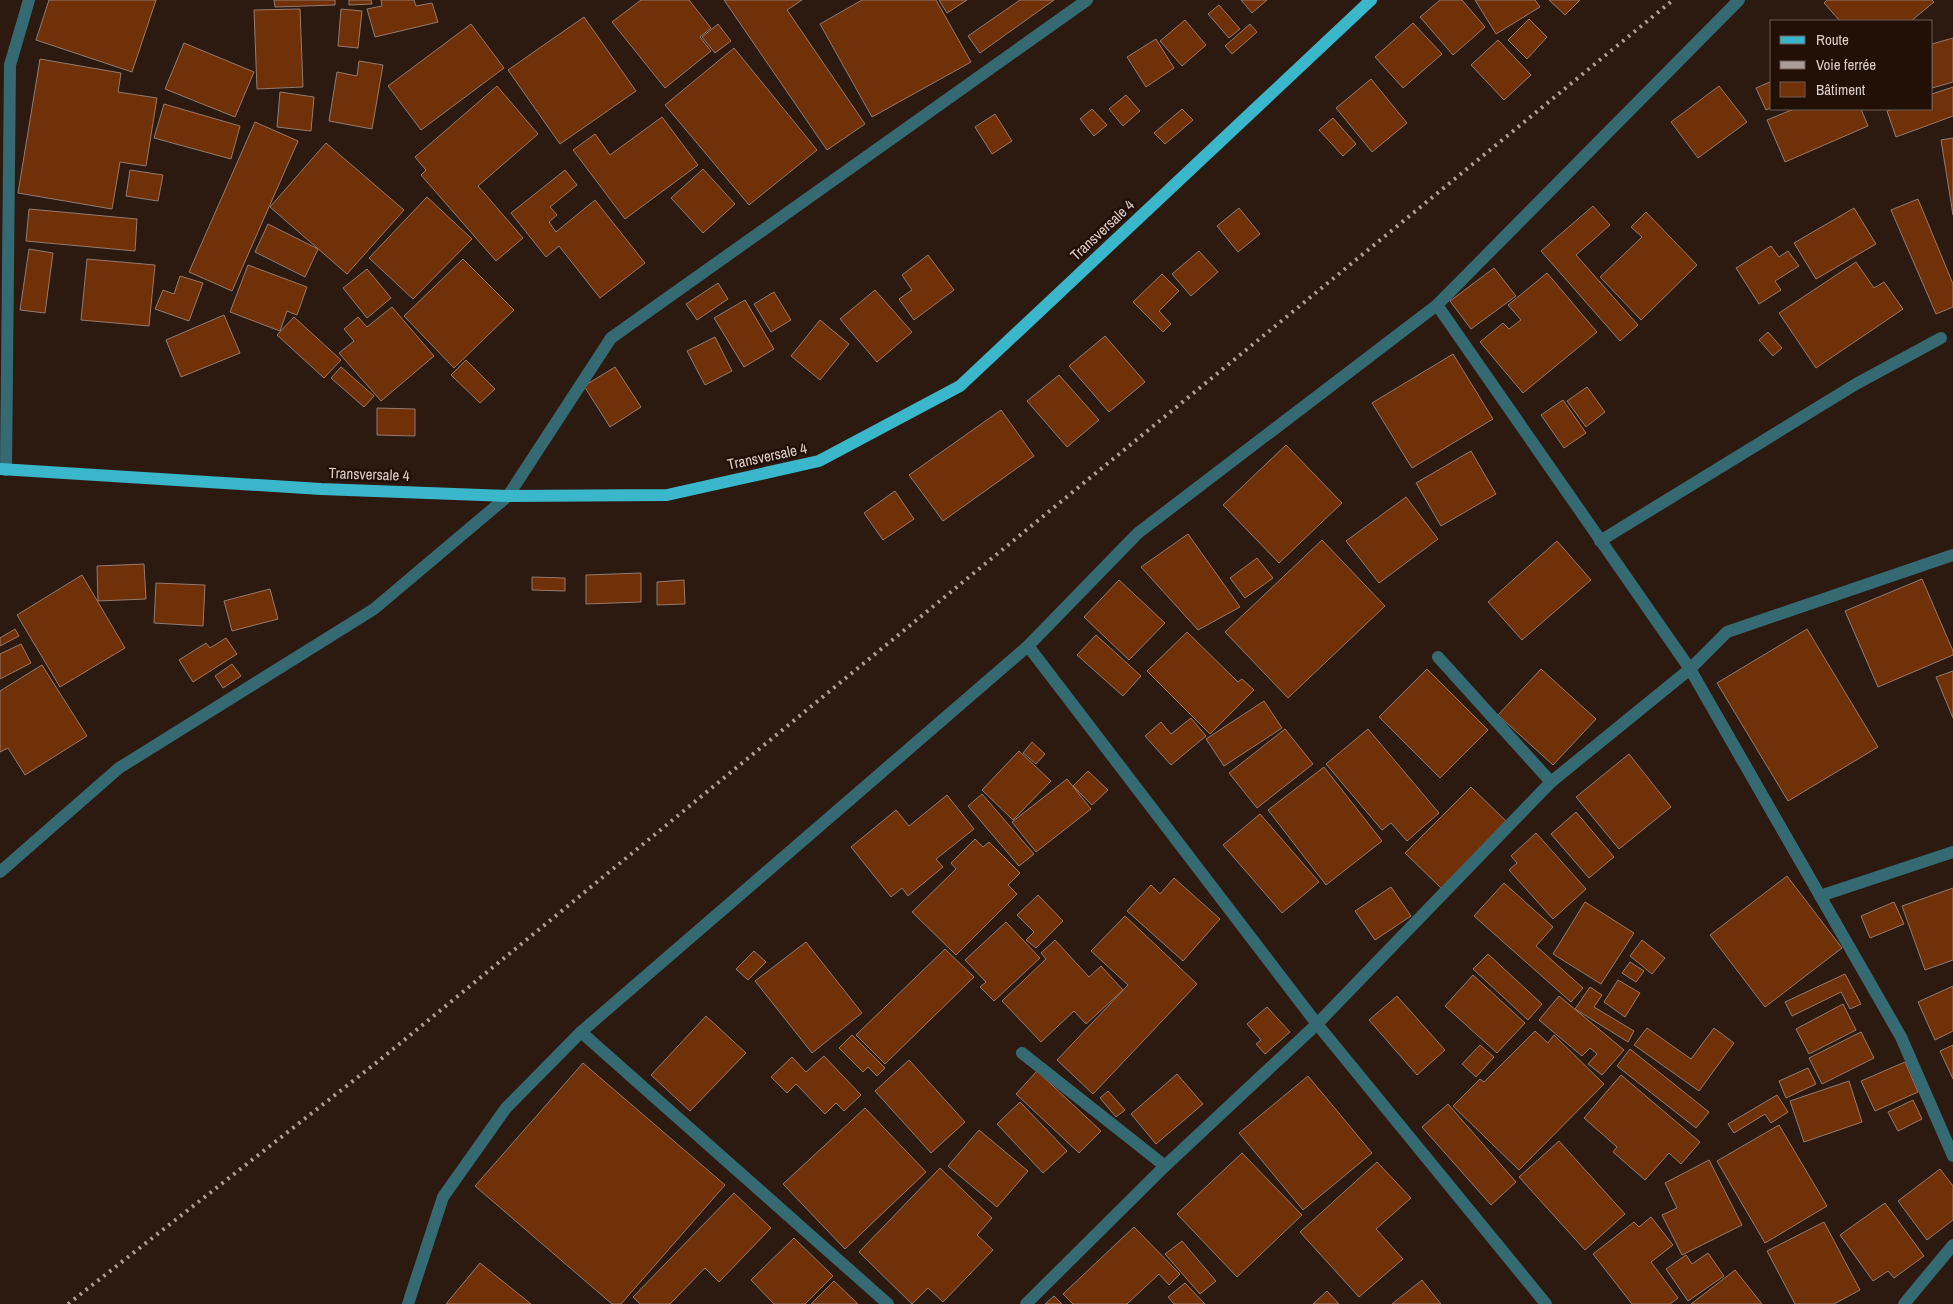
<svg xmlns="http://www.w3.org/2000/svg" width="1953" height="1304" font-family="'Archivo Narrow',sans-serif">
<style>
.building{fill:#703008;stroke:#947b6f}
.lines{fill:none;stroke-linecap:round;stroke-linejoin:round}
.minor{stroke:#366a73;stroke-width:12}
.major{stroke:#3ab7ca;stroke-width:12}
.rail{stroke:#ac9d96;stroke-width:4;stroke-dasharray:2.5 5;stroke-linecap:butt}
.labels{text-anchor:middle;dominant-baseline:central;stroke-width:5;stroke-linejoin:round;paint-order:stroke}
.street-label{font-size:15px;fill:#dccec8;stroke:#221007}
</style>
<rect width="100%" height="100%" fill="#2c1910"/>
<g class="building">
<polygon points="49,0 156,0 132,72 36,40"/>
<polygon points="274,0 335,0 335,5 275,7"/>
<polygon points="349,0 371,0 372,4 349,5"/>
<polygon points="381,0 414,0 416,6 432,3 438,22 375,37 367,9 382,6"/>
<polygon points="641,0 689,0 711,28 700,37 711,51 665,88 612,22"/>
<polygon points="724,0 802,0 787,10 865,124 827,150"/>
<polygon points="862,0 936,0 971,62 872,117 820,24"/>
<polygon points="939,0 967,0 947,13"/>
<polygon points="1020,0 1054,0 980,53 968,36"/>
<polygon points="1241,0 1267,0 1252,13"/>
<polygon points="1440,0 1462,0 1485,27 1453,55 1420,17"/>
<polygon points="1475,0 1535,0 1540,7 1496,34"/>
<polygon points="1549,0 1580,0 1565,15"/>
<polygon points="1827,0 1932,0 1934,2 1911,21 1840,21 1824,3"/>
<polygon points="1219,5 1240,29 1229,38 1208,14"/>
<polygon points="300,9 303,87 257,89 254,10"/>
<polygon points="341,9 362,11 358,48 338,46"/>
<polygon points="584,17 636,91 560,144 508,70"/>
<polygon points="1529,19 1547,37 1527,59 1508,40"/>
<polygon points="1185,20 1206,45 1182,66 1160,41"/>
<polygon points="1413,23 1442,54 1403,88 1375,57"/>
<polygon points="471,24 504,68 421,130 388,86"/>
<polygon points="718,24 731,41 715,53 702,37"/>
<polygon points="1250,24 1257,32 1232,54 1225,46"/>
<polygon points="1953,38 1953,82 1932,88 1932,44"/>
<polygon points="1156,39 1174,68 1146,87 1127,57"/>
<polygon points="1498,40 1531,75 1504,100 1471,65"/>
<polygon points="184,43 254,72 235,117 165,89"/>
<polygon points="734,48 817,150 749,205 665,105"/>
<polygon points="40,59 121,73 118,92 157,98 146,166 120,162 112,209 18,193"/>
<polygon points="359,61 383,65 372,129 329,121 337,72 357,76"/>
<polygon points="1371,79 1407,123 1372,152 1336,108"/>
<polygon points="1772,81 1772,107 1766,110 1756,88"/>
<polygon points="497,86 538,134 478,186 523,238 496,261 421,175 426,170 415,157"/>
<polygon points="1719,86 1747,122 1698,158 1671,122"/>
<polygon points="1953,87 1953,116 1896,137 1887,111 1893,109 1932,109 1932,94"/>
<polygon points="280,92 314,97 311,131 277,127"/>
<polygon points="1126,95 1140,111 1123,126 1109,109"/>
<polygon points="164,104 240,126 231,159 154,138"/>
<polygon points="1092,109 1107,125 1094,136 1080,119"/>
<polygon points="1182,109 1193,120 1165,144 1154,133"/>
<polygon points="1794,109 1861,109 1868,126 1785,162 1767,120"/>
<polygon points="995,114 1012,141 992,154 975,127"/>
<polygon points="662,117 698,165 625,219 573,150 595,134 610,155"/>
<polygon points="1333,118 1356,144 1343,156 1319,130"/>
<polygon points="255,122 298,141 232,291 189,272"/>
<polygon points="1953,138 1953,215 1941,140"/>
<polygon points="326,143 404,210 347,274 270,207"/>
<polygon points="703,169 735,204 703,233 671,198"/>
<polygon points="130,170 163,175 158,201 126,196"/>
<polygon points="565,170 577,185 550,207 557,215 549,222 556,232 595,200 645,263 600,298 559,246 546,257 511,213"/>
<polygon points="427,197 472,239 413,299 369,258"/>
<polygon points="1918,199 1953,284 1953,307 1936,314 1891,210"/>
<polygon points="1593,206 1610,225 1576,255 1638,325 1620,341 1541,251"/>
<polygon points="1239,208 1260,234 1238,252 1217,226"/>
<polygon points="1854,208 1876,244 1816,279 1794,243"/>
<polygon points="29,209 137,219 135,251 26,241"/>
<polygon points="1646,212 1697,265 1641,320 1600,277 1642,237 1631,227"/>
<polygon points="268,224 318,249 305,277 255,252"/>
<polygon points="1771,246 1779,257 1788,251 1799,266 1775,281 1781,290 1759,304 1736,268"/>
<polygon points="29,249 53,253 45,313 20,310"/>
<polygon points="1199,251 1218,272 1191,296 1172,274"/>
<polygon points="928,255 954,290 914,320 899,299 912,290 902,275"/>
<polygon points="87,259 155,265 149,326 81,320"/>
<polygon points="463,259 514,310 454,368 404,316"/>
<polygon points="1856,262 1874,288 1884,282 1903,309 1816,368 1779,313"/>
<polygon points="248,265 307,287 297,315 287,311 280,331 230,312"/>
<polygon points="1494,268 1516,296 1471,329 1450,301"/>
<polygon points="367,269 391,298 367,318 343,288"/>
<polygon points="1547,273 1597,332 1523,393 1480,342 1503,323 1509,329 1521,320 1508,305"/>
<polygon points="1162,274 1179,291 1159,311 1171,324 1163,332 1133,302"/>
<polygon points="180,276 203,283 189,321 155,309 163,290 174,294"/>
<polygon points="718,283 728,299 697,320 686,304"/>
<polygon points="875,290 912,332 877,362 840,319"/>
<polygon points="774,292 791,320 771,332 754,304"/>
<polygon points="745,300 774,349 744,367 714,318"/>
<polygon points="392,307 434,356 381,401 339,353 354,341 344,329 358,317 367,327"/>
<polygon points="224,315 240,353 181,377 166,340"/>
<polygon points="294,317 341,360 324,378 277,335"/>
<polygon points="820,320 849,344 820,380 791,356"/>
<polygon points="1768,332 1782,348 1773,356 1759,340"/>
<polygon points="1105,336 1145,382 1109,412 1069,366"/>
<polygon points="715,337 732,371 705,385 687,351"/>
<polygon points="1453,354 1493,419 1412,468 1372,403"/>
<polygon points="466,360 495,389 480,403 451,375"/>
<polygon points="341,367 374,396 364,407 331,378"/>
<polygon points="615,367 641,407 610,427 584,386"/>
<polygon points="1059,375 1099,420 1067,447 1027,401"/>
<polygon points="1587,387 1605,412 1586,427 1567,401"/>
<polygon points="1563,400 1586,433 1564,448 1541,415"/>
<polygon points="377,408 415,409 415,436 377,435"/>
<polygon points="1001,410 1034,456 943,521 909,475"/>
<polygon points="1286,445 1342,503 1279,563 1223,505"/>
<polygon points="1471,451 1496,494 1441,526 1416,483"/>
<polygon points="895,491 914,519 883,540 864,513"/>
<polygon points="1406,497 1438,539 1379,583 1346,541"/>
<polygon points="1188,534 1240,607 1198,630 1141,567"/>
<polygon points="1322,540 1385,606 1288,698 1225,632"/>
<polygon points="1557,541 1591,580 1522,640 1488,602"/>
<polygon points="1257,558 1273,578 1245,598 1230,578"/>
<polygon points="144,564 146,599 98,601 97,566"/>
<polygon points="641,573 641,602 586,604 586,575"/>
<polygon points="82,575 125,648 60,687 17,615"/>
<polygon points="532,577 565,578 565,591 532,590"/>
<polygon points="1922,579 1953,651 1953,655 1878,687 1845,611"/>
<polygon points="684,580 685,604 657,605 657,582"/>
<polygon points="1119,580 1165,623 1129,660 1084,617"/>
<polygon points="156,583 205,585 203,626 154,623"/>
<polygon points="270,589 278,619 232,631 224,601"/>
<polygon points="15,629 19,636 0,646 0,638"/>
<polygon points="1807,629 1878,747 1788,801 1717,683"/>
<polygon points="1187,632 1238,682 1242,679 1254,690 1210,734 1147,671"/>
<polygon points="1096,635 1141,676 1123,696 1077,655"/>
<polygon points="226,638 237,654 193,682 179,660 206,643 210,648"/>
<polygon points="21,644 31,663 0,679 0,654"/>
<polygon points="232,664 241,676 223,688 215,676"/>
<polygon points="42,665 87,736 25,775 8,748 0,752 0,691"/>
<polygon points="1427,669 1488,730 1440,778 1379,717"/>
<polygon points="1541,669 1596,719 1553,765 1498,715"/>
<polygon points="1953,671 1953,718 1936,677"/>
<polygon points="1264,701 1282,728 1224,766 1206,739"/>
<polygon points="1191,718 1206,736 1171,765 1145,736 1161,722 1171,734"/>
<polygon points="1285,729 1313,764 1257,808 1229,773"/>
<polygon points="1368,729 1439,813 1407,841 1391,823 1382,830 1326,764"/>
<polygon points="1032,742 1045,754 1036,764 1023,753"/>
<polygon points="1019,751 1051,781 1013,820 982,790"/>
<polygon points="1629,754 1671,807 1619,849 1576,797"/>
<polygon points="1324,767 1382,841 1326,885 1268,810"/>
<polygon points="1088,771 1108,790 1092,805 1073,786"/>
<polygon points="1067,779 1091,809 1036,852 1012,822"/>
<polygon points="1471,787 1507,822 1441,888 1405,853"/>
<polygon points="982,794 1034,854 1019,866 968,806"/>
<polygon points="947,795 974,829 936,859 943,867 908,896 902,888 891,897 851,847 896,810 909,826"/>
<polygon points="1576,812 1614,857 1589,878 1551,834"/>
<polygon points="1260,814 1319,882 1282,913 1223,845"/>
<polygon points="1536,833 1586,889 1553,919 1509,870 1517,863 1511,856"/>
<polygon points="975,839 983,847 989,842 1020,873 1008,885 1017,894 956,955 912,912 956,869 951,863"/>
<polygon points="1787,876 1842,948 1765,1007 1710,935"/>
<polygon points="1174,878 1220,919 1183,961 1127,911 1151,885 1160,894"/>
<polygon points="1504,883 1553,927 1536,946 1583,988 1571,1002 1474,916"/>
<polygon points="1391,887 1411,916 1375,940 1355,911"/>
<polygon points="1953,888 1953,960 1925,970 1902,906"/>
<polygon points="1038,895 1063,921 1036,948 1026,940 1034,932 1017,915"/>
<polygon points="1585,902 1634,933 1601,984 1553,954"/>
<polygon points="1894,902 1904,924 1870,938 1861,916"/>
<polygon points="1125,916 1197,984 1093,1094 1057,1060 1128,985 1091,951"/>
<polygon points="1006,922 1040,958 994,1001 980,987 986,982 965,960"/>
<polygon points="1055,940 1089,977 1101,966 1123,990 1086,1024 1074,1011 1041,1042 1002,1001 1046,959 1041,953"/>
<polygon points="1642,940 1665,958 1652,974 1630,956"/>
<polygon points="806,942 862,1013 812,1053 755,981"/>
<polygon points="945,949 974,977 885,1064 856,1035"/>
<polygon points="754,951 766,962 748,980 736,969"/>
<polygon points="1488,954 1542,1004 1528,1020 1473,969"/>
<polygon points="1630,962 1644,971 1636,982 1622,973"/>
<polygon points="1845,974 1861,1004 1850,1009 1841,992 1792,1016 1785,1002"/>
<polygon points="1473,975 1525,1023 1497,1053 1445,1006"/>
<polygon points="1618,980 1640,993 1625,1017 1604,1002"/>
<polygon points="1953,986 1953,1031 1935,1040 1918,1002"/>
<polygon points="1590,987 1602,995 1594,1007 1634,1031 1628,1042 1575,1009"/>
<polygon points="1397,996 1445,1050 1417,1075 1369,1020"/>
<polygon points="1559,996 1624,1050 1602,1075 1588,1064 1597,1054 1590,1048 1582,1056 1539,1020"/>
<polygon points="1843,1004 1856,1030 1809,1054 1796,1029"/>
<polygon points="1267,1007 1290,1032 1265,1054 1256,1044 1261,1040 1247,1024"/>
<polygon points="706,1016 746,1053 690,1111 651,1075"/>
<polygon points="1647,1028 1691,1059 1714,1028 1734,1043 1699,1091 1634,1045"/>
<polygon points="1535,1031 1548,1043 1554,1035 1604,1084 1519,1170 1453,1106 1480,1079 1484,1082"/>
<polygon points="1861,1032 1874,1058 1822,1084 1809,1058"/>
<polygon points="852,1035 885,1068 877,1076 868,1067 863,1072 839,1048"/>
<polygon points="1480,1045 1494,1057 1476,1077 1462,1064"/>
<polygon points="1953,1045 1953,1079 1940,1051"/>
<polygon points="1630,1049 1709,1112 1696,1128 1617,1066"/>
<polygon points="824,1056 861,1095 844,1111 836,1103 825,1114 796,1084 787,1093 771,1077 792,1057 806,1072"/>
<polygon points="909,1060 965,1122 931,1153 875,1091"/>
<polygon points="1905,1062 1918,1092 1875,1111 1861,1081"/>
<polygon points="583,1063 725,1185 621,1304 612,1304 475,1186"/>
<polygon points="1808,1068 1816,1084 1786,1098 1779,1081"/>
<polygon points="1037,1071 1101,1131 1079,1153 1016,1094"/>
<polygon points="1177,1074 1203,1104 1156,1144 1131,1114"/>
<polygon points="1621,1075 1700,1142 1681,1164 1669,1153 1645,1180 1613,1152 1617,1147 1584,1118"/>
<polygon points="1308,1076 1372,1153 1303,1210 1239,1133"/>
<polygon points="1849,1081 1862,1122 1804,1142 1790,1101"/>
<polygon points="1108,1091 1125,1110 1116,1117 1100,1098"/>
<polygon points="1777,1095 1788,1112 1771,1123 1765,1114 1734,1133 1728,1124"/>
<polygon points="1913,1100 1922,1119 1898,1131 1888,1112"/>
<polygon points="1020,1102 1067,1151 1043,1173 997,1124"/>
<polygon points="1448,1104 1516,1182 1491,1205 1422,1127"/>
<polygon points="865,1108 926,1172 845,1249 783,1184"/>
<polygon points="1779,1125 1827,1206 1765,1243 1717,1161"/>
<polygon points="979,1130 1028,1171 997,1207 948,1166"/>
<polygon points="1559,1141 1625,1214 1585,1250 1519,1177"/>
<polygon points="1242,1153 1302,1215 1237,1277 1177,1214"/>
<polygon points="1709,1160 1742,1225 1682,1255 1662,1215 1677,1208 1665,1183"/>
<polygon points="1377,1162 1411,1198 1376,1229 1403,1259 1359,1297 1300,1232"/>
<polygon points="940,1168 992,1218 977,1235 993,1250 943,1302 928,1288 912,1304 859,1252"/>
<polygon points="1940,1169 1953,1186 1953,1220 1927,1240 1898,1201"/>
<polygon points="734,1193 771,1228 719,1282 705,1268 670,1304 640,1304 633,1297"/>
<polygon points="1885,1203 1924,1256 1894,1278 1888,1271 1873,1281 1840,1235"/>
<polygon points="1651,1217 1673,1245 1651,1262 1678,1298 1670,1304 1632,1304 1593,1254 1634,1222 1639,1227"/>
<polygon points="1824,1222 1860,1290 1834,1304 1795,1304 1767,1251"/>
<polygon points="1134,1227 1180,1274 1169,1285 1159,1274 1127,1304 1073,1304 1063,1294"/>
<polygon points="794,1238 833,1276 805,1304 774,1304 751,1280"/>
<polygon points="1182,1241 1216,1281 1200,1294 1165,1254"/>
<polygon points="1708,1253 1724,1276 1688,1301 1666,1269 1686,1255 1692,1264"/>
<polygon points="480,1263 531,1304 446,1304"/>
<polygon points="1735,1270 1762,1304 1691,1304"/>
<polygon points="1422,1280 1441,1304 1392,1304"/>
<polygon points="834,1281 858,1304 811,1304"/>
<polygon points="1185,1283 1205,1304 1174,1304 1168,1297"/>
<polygon points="1327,1291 1339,1304 1313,1304"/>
<polygon points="1054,1296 1062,1304 1045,1304"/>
</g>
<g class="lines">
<g class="minor">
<polyline points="1437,305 1690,669 1901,1037 1953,1156"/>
<polyline points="6,470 10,65 29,0"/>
<polyline points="1600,541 1856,384 1941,338"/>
<polyline points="1028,646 1317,1024 1546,1304"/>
<polyline points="1438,657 1551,782"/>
<polyline points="0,872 119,768 374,609 508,496 611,338 1087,0"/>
<polyline points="1820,896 1953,852"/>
<polyline points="581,1032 888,1304"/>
<polyline points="1022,1053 1165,1166"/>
<polyline points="408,1304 443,1197 506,1108 581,1032 1028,646 1138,533 1437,305 1739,0"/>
<polyline points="1026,1304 1165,1166 1317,1024 1551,782 1690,669 1727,632 1953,555"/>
<polyline points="1904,1304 1953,1245"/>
</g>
<polyline class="major" points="0,469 321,489 508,496 667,495 819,461 960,386 1371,0"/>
<polyline class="rail" points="68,1304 381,1059 1673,0"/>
</g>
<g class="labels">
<g class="street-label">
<text transform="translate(1102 230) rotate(-43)">Transversale 4</text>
<text transform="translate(767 456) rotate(-12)">Transversale 4</text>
<text transform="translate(369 474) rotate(2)">Transversale 4</text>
</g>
</g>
<rect x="1770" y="20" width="162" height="90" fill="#221007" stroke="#6c5c54"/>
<rect x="1780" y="36" width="25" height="8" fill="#3ab7ca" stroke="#6c5c54"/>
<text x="1816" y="45" font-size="15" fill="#dccec8">Route</text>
<rect x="1780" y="61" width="25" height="8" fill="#ac9d96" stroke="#6c5c54"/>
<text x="1816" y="70" font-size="15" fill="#dccec8">Voie ferrée</text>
<rect x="1780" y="82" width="25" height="15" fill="#703008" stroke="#6c5c54"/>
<text x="1816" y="95" font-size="15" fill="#dccec8">Bâtiment</text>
</svg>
